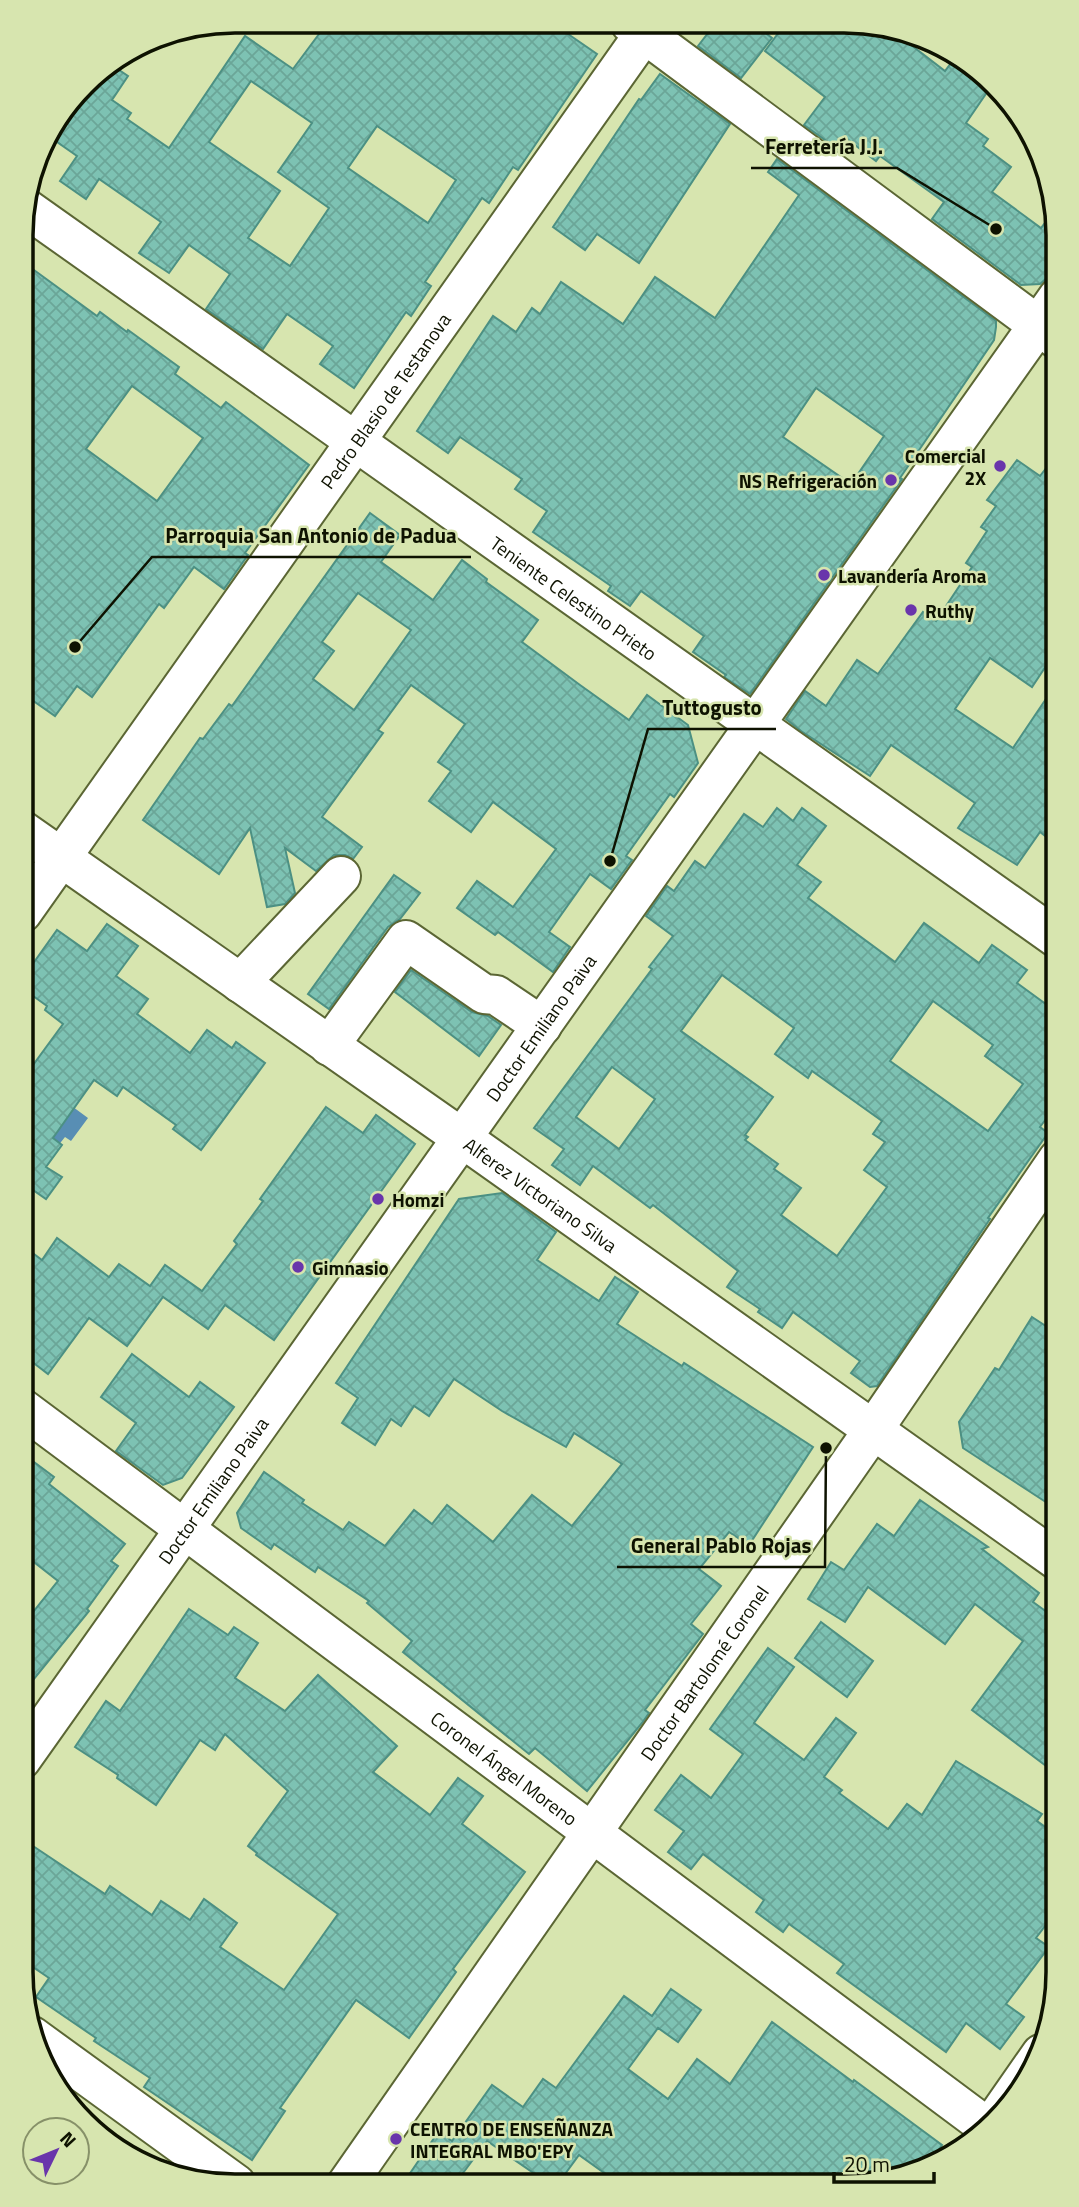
<svg xmlns="http://www.w3.org/2000/svg" width="1079" height="2207" font-family="'Titillium Web',sans-serif">
<style>
.water{fill:#588eb4}
.building{fill:url(#building-cross-hatch);stroke:#4c9083;stroke-width:2;fill-rule:evenodd}
.lines{fill:none;stroke-linecap:round;stroke-linejoin:round}
.minor-casing{stroke:#5b6634;stroke-width:42}
.minor{stroke:#fff;stroke-width:38}
.poi-dot{fill:#6935ab;stroke:#d7e5af;stroke-width:2.5}
.labels{text-anchor:middle;dominant-baseline:central;stroke-width:5;stroke-linejoin:round;paint-order:stroke}
.street-label{font-size:19px;fill:#0e1201;stroke:#d7e5af}
.poi-label{font-size:19px;font-weight:bold;fill:#0e1201;stroke:#d7e5af;text-anchor:start}
.rim{fill:none;stroke:#0e1201;stroke-width:3.5}
.leader{fill:none;stroke:#0e1201;stroke-width:2.5}
.callout-dot{fill:#0e1201;stroke:#d7e5af;stroke-width:2.5}
.callout-label{font-size:21px;text-anchor:middle;font-weight:bold;fill:#0e1201;stroke:#d7e5af;stroke-width:5;stroke-linejoin:round;paint-order:stroke}
</style>
<defs>
<pattern id="building-cross-hatch" width="8" height="8" patternUnits="userSpaceOnUse" patternTransform="scale(1.75)"><rect width="8" height="8" fill="#7dc2b3"/><path d="M0 0l8 8M0 8l8-8" fill="none" stroke="#6ba698"/></pattern>
</defs>
<rect width="100%" height="100%" fill="#d7e5af"/>
<polygon class="water" points="54,1093 88,1118 71,1141 65,1137 57,1147 42,1136"/>
<g class="building">
<path d="M 328,22 L 552,23 L 597,54 L 518,170 L 513,167 L 489,203 L 482,198 L 425,282 L 431,286 L 411,316 L 406,312 L 354,388 L 320,364 L 333,346 L 287,314 L 263,349 L 206,309 L 230,274 L 189,245 L 169,273 L 139,253 L 161,222 L 99,179 L 86,199 L 60,181 L 77,156 L 47,135 L 94,75 L 110,64 L 128,76 L 112,100 L 131,113 L 127,119 L 169,148 L 245,36 L 293,69 ZM 251,81 L 312,123 L 278,172 L 329,208 L 290,266 L 248,238 L 280,191 L 209,142 ZM 377,126 L 456,180 L 428,223 L 348,168 Z"/>
<polygon points="715,24 754,24 772,38 741,78 698,46"/>
<polygon points="785,24 885,25 945,71 954,59 985,75 992,85 966,123 988,139 983,146 1011,167 992,192 1041,228 1054,211 1058,236 1058,275 1048,277 1040,284 1021,285 932,219 944,202 880,156 876,161 847,139 839,150 804,125 825,97 765,51"/>
<polygon points="660,74 730,124 639,263 597,234 585,250 553,227 639,99 641,100"/>
<path d="M 777,159 L 996,321 L 996,327 L 994,340 L 900,478 L 902,479 L 750,694 L 724,677 L 726,675 L 693,652 L 704,636 L 641,591 L 630,606 L 608,591 L 611,586 L 533,532 L 547,511 L 515,489 L 522,479 L 460,437 L 448,453 L 417,431 L 493,316 L 516,332 L 532,308 L 540,314 L 561,282 L 623,324 L 655,277 L 715,318 L 799,195 L 768,172 ZM 816,388 L 884,436 L 851,484 L 783,437 Z"/>
<path d="M 23,262 L 97,316 L 100,312 L 127,332 L 128,330 L 179,367 L 175,374 L 221,408 L 226,402 L 309,465 L 245,553 L 248,555 L 224,589 L 194,567 L 164,608 L 159,604 L 92,697 L 77,686 L 55,716 L 22,693 ZM 132,386 L 203,438 L 157,501 L 86,449 Z"/>
<polygon points="1058,453 1058,648 1032,687 990,658 955,709 1013,748 1058,681 1058,846 1040,832 1017,865 958,828 975,803 891,745 870,776 801,731 786,719 805,691 826,706 857,660 878,674 923,612 936,621 972,567 966,563 987,531 981,527 996,506 987,500 1017,460 1040,476"/>
<path d="M 370,513 L 400,535 L 381,562 L 433,600 L 462,560 L 487,579 L 486,582 L 538,620 L 522,642 L 580,685 L 629,720 L 647,695 L 688,725 L 698,763 L 674,797 L 670,794 L 626,856 L 632,860 L 611,889 L 590,874 L 549,932 L 570,947 L 553,972 L 498,932 L 495,935 L 457,908 L 477,881 L 513,907 L 556,849 L 493,802 L 471,832 L 429,801 L 451,771 L 438,762 L 465,724 L 411,685 L 378,730 L 383,733 L 322,817 L 362,847 L 353,859 L 345,855 L 334,855 L 316,871 L 285,848 L 295,893 L 285,904 L 267,907 L 250,828 L 219,874 L 143,820 L 200,738 L 203,739 L 229,704 L 232,706 ZM 358,593 L 411,630 L 354,710 L 313,679 L 334,651 L 322,642 Z"/>
<path d="M 777,808 L 793,821 L 802,808 L 826,826 L 797,865 L 821,882 L 808,898 L 895,962 L 924,923 L 979,963 L 992,945 L 1027,970 L 1017,983 L 1058,1013 L 1058,1103 L 1040,1127 L 1048,1133 L 988,1218 L 990,1219 L 877,1386 L 870,1387 L 851,1373 L 860,1361 L 793,1312 L 782,1328 L 758,1312 L 760,1309 L 727,1287 L 738,1271 L 653,1205 L 650,1208 L 593,1166 L 580,1185 L 552,1165 L 564,1149 L 534,1128 L 652,969 L 649,967 L 673,936 L 646,916 L 667,886 L 674,891 L 695,861 L 705,868 L 744,814 L 763,827 ZM 722,975 L 794,1028 L 775,1054 L 808,1078 L 812,1071 L 882,1121 L 873,1134 L 885,1142 L 864,1170 L 887,1187 L 837,1256 L 781,1215 L 801,1188 L 774,1169 L 778,1164 L 745,1140 L 748,1137 L 745,1135 L 773,1097 L 681,1031 ZM 933,1001 L 993,1045 L 985,1056 L 1023,1084 L 988,1131 L 890,1061 ZM 612,1067 L 655,1099 L 619,1149 L 576,1117 Z"/>
<polygon points="394,875 420,893 400,919 388,927 329,1009 308,994"/>
<polygon points="107,924 138,946 116,976 148,999 137,1014 190,1053 207,1030 232,1048 236,1042 265,1063 201,1150 173,1129 176,1125 123,1087 117,1096 94,1080 53,1138 62,1145 46,1167 62,1177 46,1199 30,1188 22,1199 22,1057 33,1065 63,1024 45,1010 47,1006 22,988 22,979 57,930 87,951"/>
<polygon points="411,970 472,1012 488,1016 501,1025 479,1056 395,992"/>
<polygon points="326,1107 363,1133 376,1115 415,1144 274,1340 225,1305 208,1329 163,1297 127,1346 89,1318 48,1374 22,1354 22,1245 42,1260 57,1238 109,1277 119,1264 150,1286 165,1265 202,1291 237,1244 234,1241 263,1201 260,1199"/>
<polygon points="502,1193 556,1232 537,1260 599,1301 615,1277 638,1292 617,1324 682,1366 684,1363 813,1447 749,1545 729,1532 699,1569 721,1586 691,1624 703,1634 645,1710 649,1713 642,1723 587,1791 535,1748 529,1754 403,1652 412,1641 367,1603 369,1601 318,1567 315,1572 274,1544 271,1549 241,1528 237,1513 264,1472 304,1500 302,1503 343,1530 349,1522 385,1546 414,1510 432,1524 447,1505 493,1542 532,1495 572,1526 622,1464 574,1433 566,1447 502,1411 454,1379 429,1416 414,1406 401,1426 391,1419 375,1445 342,1423 358,1398 336,1383 459,1199"/>
<polygon points="1032,1317 1058,1334 1058,1510 963,1448 959,1422 995,1368 999,1370"/>
<polygon points="132,1354 189,1397 200,1382 234,1407 182,1478 163,1485 116,1451 136,1423 101,1397"/>
<polygon points="22,1453 54,1477 49,1484 125,1544 111,1561 118,1566 87,1609 89,1611 21,1695 21,1627 58,1581 21,1552"/>
<polygon points="920,1500 988,1547 982,1549 1039,1593 1033,1602 1058,1620 1058,1775 972,1710 1023,1641 975,1604 945,1644 868,1587 845,1622 808,1599 831,1562 844,1570 877,1524 894,1536"/>
<polygon points="189,1609 228,1635 234,1627 258,1643 235,1678 285,1711 318,1675 397,1746 373,1772 430,1815 458,1778 483,1796 462,1824 525,1872 453,1969 456,1972 409,2038 356,2000 280,2108 285,2111 252,2160 144,2087 150,2078 94,2041 96,2038 36,1997 49,1978 21,1959 21,1838 105,1894 110,1886 152,1915 161,1901 190,1920 204,1899 237,1923 220,1947 284,1990 338,1914 256,1855 257,1853 248,1846 288,1791 225,1734 215,1750 200,1740 156,1805 117,1778 118,1775 75,1747 106,1701 120,1711"/>
<polygon points="821,1622 873,1661 847,1697 795,1658"/>
<polygon points="768,1648 794,1667 754,1723 804,1760 836,1718 856,1733 824,1777 842,1790 839,1793 888,1829 907,1804 922,1815 956,1761 1042,1814 1037,1821 1058,1836 1058,1909 1036,1938 1049,1947 1006,2004 1024,2017 1000,2049 966,2023 946,2052 837,1973 844,1964 789,1924 783,1932 756,1912 764,1900 703,1854 691,1869 668,1852 684,1831 655,1810 681,1775 711,1798 743,1754 710,1729"/>
<polygon points="671,1989 701,2010 678,2042 658,2028 628,2069 668,2099 697,2059 730,2084 772,2022 853,2082 854,2080 942,2145 926,2168 912,2175 843,2186 621,2185 579,2155 557,2185 551,2185 487,2141 454,2185 402,2185 439,2131 452,2141 492,2085 523,2107 543,2079 556,2088 624,1996 652,2016"/>
</g>
<g class="lines">
<defs>
<g id="minor">
<polyline points="630,23 1058,340"/>
<path id="s1" d="M 23,206 C 368,450 711,697 1058,939"/>
<path id="s2" d="M 22,830 L 462,1138 L 1058,1561"/>
<path id="s3" d="M 22,913 L 651,24"/>
<polyline points="240,983 341,876"/>
<polyline points="329,1046 406,940 484,994 496,995 542,1026"/>
<path id="s4" d="M 22,1408 L 987,2127"/>
<path id="s5" d="M 21,1760 L 1058,297"/>
<polyline points="32,2036 236,2184"/>
<polyline points="995,2120 1041,2054"/>
<path id="s6" d="M 346,2185 L 873,1430 L 1058,1159"/>
</g>
</defs>
<use href="#minor" class="minor-casing"/>
<use href="#minor" class="minor"/>
</g>
<g class="poi-dot">
<circle cx="1000" cy="466" r="7"/>
<circle cx="891" cy="480" r="7"/>
<circle cx="824" cy="575" r="7"/>
<circle cx="911" cy="610" r="7"/>
<circle cx="378" cy="1199" r="7"/>
<circle cx="298" cy="1267" r="7"/>
<circle cx="396" cy="2139" r="7"/>
</g>
<g class="labels">
<g class="street-label">
<text stroke="none"><textPath href="#s3" startOffset="628">Pedro Blasio de Testanova</textPath></text>
<text stroke="none"><textPath href="#s1" startOffset="676">Teniente Celestino Prieto</textPath></text>
<text stroke="none"><textPath href="#s5" startOffset="898">Doctor Emiliano Paiva</textPath></text>
<text stroke="none"><textPath href="#s2" startOffset="634">Alferez Victoriano Silva</textPath></text>
<text stroke="none"><textPath href="#s5" startOffset="331">Doctor Emiliano Paiva</textPath></text>
<text stroke="none"><textPath href="#s6" startOffset="625">Doctor Bartolomé Coronel</textPath></text>
<text stroke="none"><textPath href="#s4" startOffset="602">Coronel Ángel Moreno</textPath></text>
</g>
<g class="poi-label">
<text x="986" y="455" text-anchor="end">Comercial<tspan x="986" dy="22">2X</tspan></text>
<text x="877" y="480" text-anchor="end">NS Refrigeración</text>
<text x="838" y="575">Lavandería Aroma</text>
<text x="925" y="610">Ruthy</text>
<text x="392" y="1199">Homzi</text>
<text x="312" y="1267">Gimnasio</text>
<text x="410" y="2128">CENTRO DE ENSEÑANZA<tspan x="410" dy="22">INTEGRAL MBO'EPY</tspan></text>
</g>
</g>
<path d="M0 0H1079V2207H0ZM235 33H844A202 202 0 0 1 1046 235V1972A202 202 0 0 1 844 2174H235A202 202 0 0 1 33 1972V235A202 202 0 0 1 235 33Z" fill="#d7e5af" fill-rule="evenodd"/>
<path class="rim" d="M235 33H844A202 202 0 0 1 1046 235V1972A202 202 0 0 1 844 2174H235A202 202 0 0 1 33 1972V235A202 202 0 0 1 235 33Z"/>
<path class="leader" d="M996 229L897 168H751M75 647L152 557H471M610 861L648 729H776M826 1448L825 1567H617"/>
<g class="callout-dot">
<circle cx="996" cy="229" r="7"/>
<circle cx="75" cy="647" r="7"/>
<circle cx="610" cy="861" r="7"/>
<circle cx="826" cy="1448" r="7"/>
</g>
<g class="callout-label">
<text x="824" y="154">Ferretería J.J.</text>
<text x="311" y="543">Parroquia San Antonio de Padua</text>
<text x="712" y="715">Tuttogusto</text>
<text x="721" y="1553">General Pablo Rojas</text>
</g>
<g transform="translate(56 2151) rotate(47)"><circle r="33" fill="#d7e5af" stroke="#879169" stroke-width="2"/>
<path d="M0-5L12 26L0 18L-12 26Z" fill="#6935ab"/>
<text y="-10" font-size="19" font-weight="bold" text-anchor="middle" fill="#0e1201">N</text>
</g>
<path d="M834 2172v10h100v-10" fill="none" stroke="#0e1201" stroke-width="3.5"/>
<text x="844" y="2172" font-size="21" fill="#0e1201" stroke="#d7e5af" stroke-width="5" paint-order="stroke">20 m</text>
</svg>
